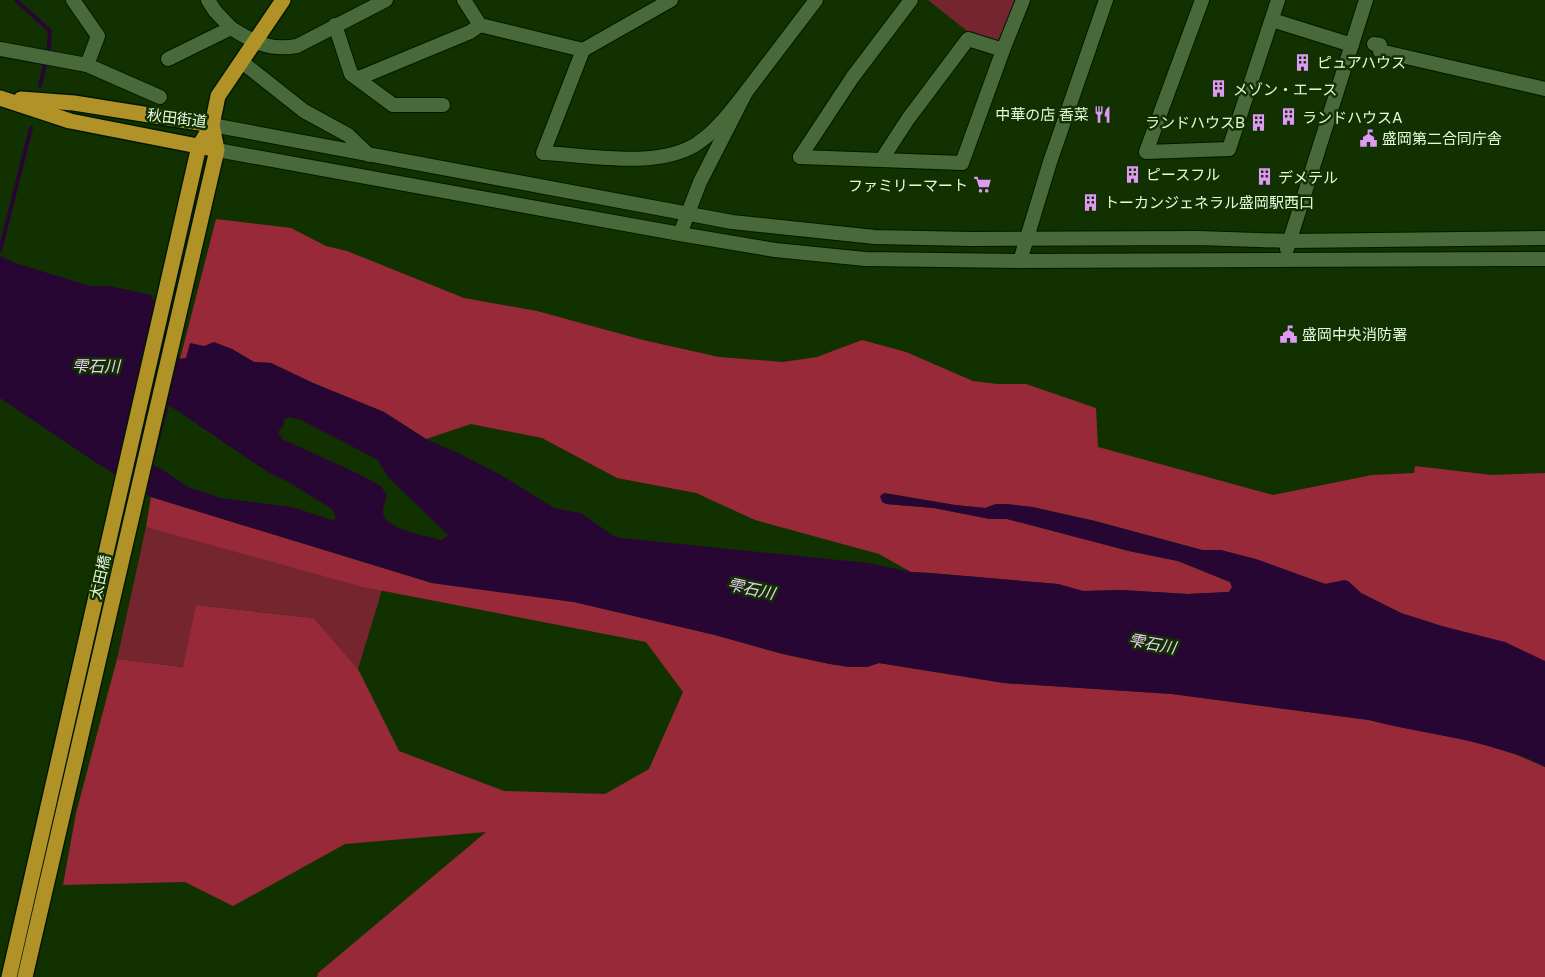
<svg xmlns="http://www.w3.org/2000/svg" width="1545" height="977" font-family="'Public Sans','Noto Sans JP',sans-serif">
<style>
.green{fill:#74252e}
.forest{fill:#982939}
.water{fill:#280633;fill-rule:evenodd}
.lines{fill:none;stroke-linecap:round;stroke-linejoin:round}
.stream{stroke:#280633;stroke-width:4}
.minor-casing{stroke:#021700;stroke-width:16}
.major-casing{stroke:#021700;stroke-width:18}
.minor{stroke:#48693a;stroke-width:14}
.major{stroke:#b09227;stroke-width:15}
.labels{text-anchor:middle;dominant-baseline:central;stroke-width:5;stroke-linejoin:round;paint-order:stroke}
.poi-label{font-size:15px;fill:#e7fae0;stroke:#113101;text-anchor:start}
.street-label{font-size:15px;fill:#e7fae0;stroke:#113101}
.water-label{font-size:16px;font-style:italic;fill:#f0cefc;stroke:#113101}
</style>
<rect width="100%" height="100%" fill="#113101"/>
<g class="green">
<polygon points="928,0 1017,0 1002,39 996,41 967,31"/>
<polygon points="146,527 382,590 358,669 314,618 197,605 184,667 117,659"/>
</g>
<g class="forest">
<polygon points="216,219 291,228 326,246 347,251 464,298 537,311 643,340 719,357 783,362 817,357 862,340 906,352 973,381 997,384 1026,384 1096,408 1098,447 1273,495 1372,475 1414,473 1415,466 1492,475 1545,473 1545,661 1401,613 1361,593 1348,581 1326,584 1221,550 1202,550 1095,521 1032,507 996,504 985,508 955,505 884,493 886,504 934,508 990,519 1007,519 1129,551 1178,561 1230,582 1232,587 1229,592 1188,594 1121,590 1083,591 1058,584 930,573 911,572 879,554 755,520 696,493 617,478 542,438 471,424 426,439 384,412 313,383 271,363 254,362 232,349 180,359"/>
<polygon points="151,497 432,583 574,602 715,635 783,654 830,664 849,667 867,667 879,663 1004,683 1172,694 1369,720 1473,741 1517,755 1545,767 1545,977 317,977 318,973 486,832 345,844 233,906 185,882 63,885 76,813 117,659 183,667 196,605 314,618 358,669 399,751 504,791 605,794 649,769 683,692 646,642 363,587 146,527"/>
</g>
<path class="water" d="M 0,256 L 15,263 L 90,286 L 110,286 L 151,295 L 180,359 L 186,358 L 190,343 L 204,346 L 214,342 L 232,349 L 254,362 L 271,363 L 313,383 L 384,412 L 426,439 L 460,454 L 499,474 L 554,508 L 581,513 L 612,535 L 621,538 L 868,563 L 911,572 L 930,573 L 1058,584 L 1083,591 L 1121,590 L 1188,594 L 1229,592 L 1232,587 L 1230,582 L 1178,561 L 1129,551 L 1007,519 L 990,519 L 934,508 L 886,504 L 882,502 L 880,496 L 884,493 L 955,505 L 985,508 L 996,504 L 1007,504 L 1032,507 L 1095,521 L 1202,550 L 1221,550 L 1256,559 L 1325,584 L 1344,580 L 1348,581 L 1361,593 L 1401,613 L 1442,626 L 1505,642 L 1545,661 L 1545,767 C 1532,759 1516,754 1502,750 C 1458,736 1413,732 1369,720 L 1172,694 L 1004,683 L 879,663 L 867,667 L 849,667 L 830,664 L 783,654 L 715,635 L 574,602 L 432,583 L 151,497 L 92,460 L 0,398 ZM 169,405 L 269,473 L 288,482 L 332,509 L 336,517 L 335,519 L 332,520 L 292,507 L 221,498 L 188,487 L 160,468 L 153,465 ZM 289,417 L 301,420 L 378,460 L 387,476 L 448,535 L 442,540 C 429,537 388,529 384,516 C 381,509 385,502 387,496 L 381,486 L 359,474 L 282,439 L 278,432 L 283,426 L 284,420 Z"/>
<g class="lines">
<g class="stream">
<polyline points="16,0 50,31 49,46 40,86"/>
<polyline points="0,251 31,128"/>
</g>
<defs>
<g id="minor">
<polyline points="73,0 98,36 87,65"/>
<polyline points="208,0 215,11 231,28"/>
<polyline points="464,0 480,25 583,50 671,0"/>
<polyline points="1202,0 1146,152 1229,149 1278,0"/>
<polyline points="1272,20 1352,45"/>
<polyline points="335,25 351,74 393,105 443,105"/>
<polyline points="1374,44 1380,45 1380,51 1545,89"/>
<polyline points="0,49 87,65 160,97"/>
<path d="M 583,50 L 543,153 C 588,155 655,169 695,145 C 716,132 731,111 746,92"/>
<path d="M 168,59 L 231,28 C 253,42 270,51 297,46 L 386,0"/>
<polyline points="242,62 304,111 348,135 369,155"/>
<polyline points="359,78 470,32 480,25"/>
<polyline points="212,125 732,222 875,237 970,239 1198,238 1290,241 1545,238"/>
<polyline points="217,150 680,234 775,250 865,259 1020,261 1545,259"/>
<polyline points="800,157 962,163 1003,50 1023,0"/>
<polyline points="800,157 852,78 911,0"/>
<polyline points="882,159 908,119 968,39 1003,50"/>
<polyline points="680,234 700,182 746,92 816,0"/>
<polyline points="1287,249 1366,0"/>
<polyline points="1020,261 1050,162 1106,0"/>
</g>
<g id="major">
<polyline points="0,98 70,121 208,148"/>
<polyline points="21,99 74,103 212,125"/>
<polyline points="9,977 199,146 212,125 218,96 283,0"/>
<polyline points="25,977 217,150 212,125"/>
</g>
</defs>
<use href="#minor" class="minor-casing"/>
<use href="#major" class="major-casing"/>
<use href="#minor" class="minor"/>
<use href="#major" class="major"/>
</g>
<defs>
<symbol id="building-bare" viewBox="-9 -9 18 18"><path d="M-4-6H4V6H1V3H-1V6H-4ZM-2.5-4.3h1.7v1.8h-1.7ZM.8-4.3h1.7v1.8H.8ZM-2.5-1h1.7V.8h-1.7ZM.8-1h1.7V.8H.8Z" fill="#dd99f4" stroke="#113101" stroke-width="2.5" paint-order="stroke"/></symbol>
<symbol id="restaurant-bare" viewBox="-9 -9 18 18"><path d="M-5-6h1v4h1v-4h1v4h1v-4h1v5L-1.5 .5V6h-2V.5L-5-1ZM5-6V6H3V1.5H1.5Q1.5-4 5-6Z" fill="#dd99f4" stroke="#113101" stroke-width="2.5" paint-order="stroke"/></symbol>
<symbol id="civic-bare" viewBox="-9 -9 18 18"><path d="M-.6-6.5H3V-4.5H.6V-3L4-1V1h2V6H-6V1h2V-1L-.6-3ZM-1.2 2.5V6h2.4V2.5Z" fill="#dd99f4" stroke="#113101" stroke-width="2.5" paint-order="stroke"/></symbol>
<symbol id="supermarket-bare" viewBox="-9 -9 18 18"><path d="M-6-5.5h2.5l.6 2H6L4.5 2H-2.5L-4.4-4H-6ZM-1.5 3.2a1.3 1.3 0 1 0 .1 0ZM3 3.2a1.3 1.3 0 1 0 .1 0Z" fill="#dd99f4" stroke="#113101" stroke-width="2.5" paint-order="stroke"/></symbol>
</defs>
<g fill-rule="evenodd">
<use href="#building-bare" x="1290" y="50" width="25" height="25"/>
<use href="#building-bare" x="1206" y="76" width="25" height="25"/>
<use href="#restaurant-bare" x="1090" y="102" width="25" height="25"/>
<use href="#building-bare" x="1276" y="104" width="25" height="25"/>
<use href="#building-bare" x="1246" y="110" width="25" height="25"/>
<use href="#civic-bare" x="1356" y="126" width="25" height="25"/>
<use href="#building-bare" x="1120" y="162" width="25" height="25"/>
<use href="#building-bare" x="1252" y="164" width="25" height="25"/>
<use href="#supermarket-bare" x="970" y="172" width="25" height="25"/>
<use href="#building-bare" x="1078" y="190" width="25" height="25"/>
<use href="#civic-bare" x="1276" y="322" width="25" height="25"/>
</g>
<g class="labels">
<g class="poi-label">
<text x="1317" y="62">ピュアハウス</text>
<text x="1233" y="89">メゾン・エース</text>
<text x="1089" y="114" text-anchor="end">中華の店 香菜</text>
<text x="1302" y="117">ランドハウスA</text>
<text x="1245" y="122" text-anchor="end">ランドハウスB</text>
<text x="1382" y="138">盛岡第二合同庁舎</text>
<text x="1146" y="174">ピースフル</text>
<text x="1278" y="177">デメテル</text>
<text x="968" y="185" text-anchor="end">ファミリーマート</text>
<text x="1104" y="202">トーカンジェネラル盛岡駅西口</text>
<text x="1302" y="334">盛岡中央消防署</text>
</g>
<g class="street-label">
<text transform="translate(177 118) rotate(7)">秋田街道</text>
<text transform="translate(100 577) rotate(-77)">太田橋</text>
</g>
<g class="water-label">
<text x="96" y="366">雫石川</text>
<text transform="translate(751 589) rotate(12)">雫石川</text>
<text transform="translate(1152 644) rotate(10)">雫石川</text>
</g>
</g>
</svg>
